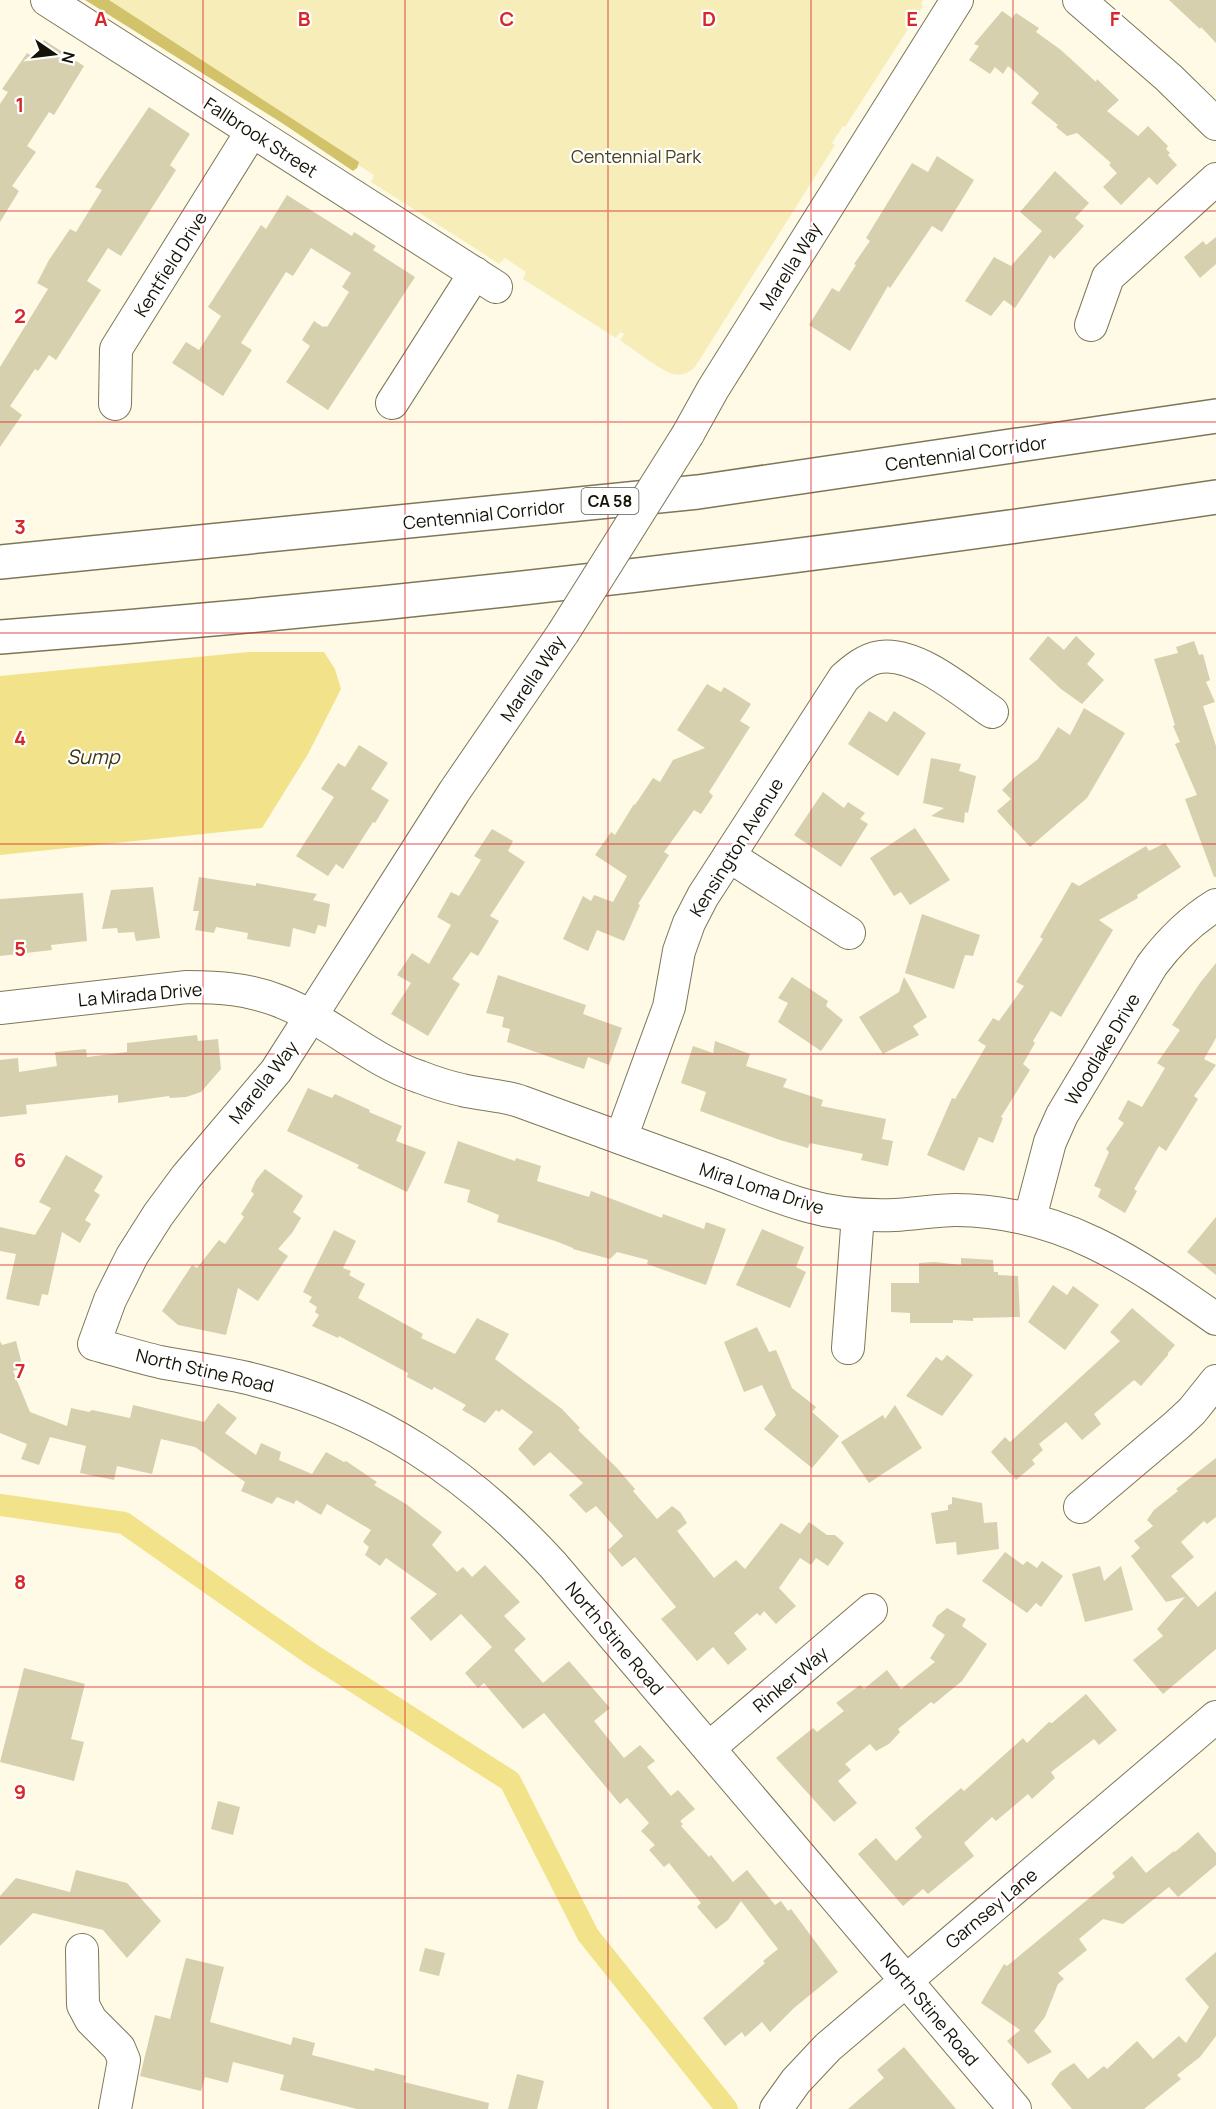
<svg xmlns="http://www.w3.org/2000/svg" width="1216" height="2109" font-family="Manrope,sans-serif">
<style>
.green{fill:#f6edb9}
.forest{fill:#d2c26a}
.water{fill:#f2e28a}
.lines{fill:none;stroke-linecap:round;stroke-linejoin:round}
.canal{stroke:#f2e28a;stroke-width:22}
.building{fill:#d6d0ae}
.minor-casing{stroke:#7d7758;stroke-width:34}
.highway-casing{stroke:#7d7758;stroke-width:36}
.minor{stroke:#fff;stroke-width:32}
.highway{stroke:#fff;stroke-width:33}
.minor-bridge-casing{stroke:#7d7758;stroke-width:34;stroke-linecap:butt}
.minor-bridge{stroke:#fff;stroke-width:32}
.grid{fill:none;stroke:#d62828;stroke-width:1.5;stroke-opacity:0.55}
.labels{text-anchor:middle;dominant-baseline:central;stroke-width:4.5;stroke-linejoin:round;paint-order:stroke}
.shield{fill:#fff;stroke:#5b5a51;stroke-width:1.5}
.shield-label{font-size:16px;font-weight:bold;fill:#151307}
.street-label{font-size:18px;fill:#151307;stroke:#fff}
.park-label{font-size:18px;fill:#4a431d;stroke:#fff}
.water-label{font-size:20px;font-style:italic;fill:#3c360f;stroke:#fff}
.grid-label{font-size:20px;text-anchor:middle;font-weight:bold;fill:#d62828;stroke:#fff;stroke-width:4.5;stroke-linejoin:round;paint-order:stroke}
</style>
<rect width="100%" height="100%" fill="#fefae5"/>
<path class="green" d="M 99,0 L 923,0 L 921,4 L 923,6 L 845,127 L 843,126 L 832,143 L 835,145 L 695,367 C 689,373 682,376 673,374 C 662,371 631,348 620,340 L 624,334 L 620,332 L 616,338 L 523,279 L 526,272 L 505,258 L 499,264 L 484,254 L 371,182 L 374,175 Z"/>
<polygon class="forest" points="85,0 109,0 359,162 357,168 353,171 282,123"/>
<polygon class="water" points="249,652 324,652 335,669 341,689 308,754 262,828 0,855 0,676"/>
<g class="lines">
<polyline class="canal" points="0,1505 124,1523 311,1654 510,1781 588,1935 727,2109"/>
</g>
<g class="building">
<polygon points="1169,0 1216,0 1216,43 1201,27 1200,29"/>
<polygon points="1002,11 1012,18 1016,13 1039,28 1036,32 1061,50 1096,82 1097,79 1119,100 1107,111 1138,136 1148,126 1168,146 1166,149 1170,153 1168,155 1177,165 1157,185 1149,177 1121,205 1103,187 1117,173 1109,165 1111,163 1077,133 1067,136 1056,127 1058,125 1031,103 1039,93 1008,66 1003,74 995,67 990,74 969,60 979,46 974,44"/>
<polygon points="44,40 84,66 54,115 49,112 27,146 36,152 12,186 19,191 0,222 0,104 8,92 2,89 27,53 33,57"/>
<polygon points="149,107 190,134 170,165 176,170 121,256 108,248 87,281 101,290 56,360 49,355 38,371 35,369 10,406 22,415 0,447 0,367 48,289 37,283 49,260 70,229 76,232 102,190 95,187"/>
<polygon points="937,156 974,180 942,232 932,226 890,288 888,286 850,351 809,325 832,288 839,292 856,265 854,264 870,241 866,238 912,163 928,172"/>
<polygon points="1055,171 1089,203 1075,218 1084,226 1054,259 1050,255 1015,308 1004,300 991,316 965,301 994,257 1011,266 1042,231 1020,212"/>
<polygon points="287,195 352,236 354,232 376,246 373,250 415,277 328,410 286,382 310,346 302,340 314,321 323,327 325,326 327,327 349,292 342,287 351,273 311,248 293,276 286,272 241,343 252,350 223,396 172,363 186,342 199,350 221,316 208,307 261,225 266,229"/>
<polygon points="1216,237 1216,264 1200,278 1184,257 1203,241 1206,245"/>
<polygon points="1048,636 1064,650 1076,636 1095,654 1087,664 1104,680 1082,704 1061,689 1029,659"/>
<polygon points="1194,641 1199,655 1203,654 1210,680 1206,682 1215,702 1203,706 1216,746 1216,877 1214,877 1185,799 1197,795 1175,744 1180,742 1173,726 1175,725 1154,659 1178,653 1176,647"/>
<polygon points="707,684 721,692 724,687 751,704 740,721 750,727 709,792 713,796 701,814 694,810 664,852 669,855 638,904 640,905 624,941 597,930 588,951 563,939 583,896 591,901 594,895 613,902 627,876 595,855 611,832 615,835 634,804 635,805 653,778 660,782 673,760 705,748 677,730"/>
<polygon points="1084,708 1125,733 1087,798 1030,847 997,811 1011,799 1002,790 1015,777 1038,759 1058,727 1070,735"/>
<polygon points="869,711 887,722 894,711 926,733 898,776 848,744"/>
<polygon points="359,745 388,763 371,789 389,800 375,823 373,822 343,869 336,864 328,876 296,856 334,797 321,789 338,763 345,767"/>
<polygon points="931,758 961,764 959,771 976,776 968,813 965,812 964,823 931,816 944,808 923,803"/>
<polygon points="823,792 844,808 848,802 865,813 860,819 868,824 841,867 794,835"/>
<polygon points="915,828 950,880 910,905 901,892 894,896 870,858"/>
<polygon points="492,829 513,841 508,851 525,862 490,916 499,921 478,956 471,952 452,979 460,984 428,1036 391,1014 411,983 397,975 412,953 429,964 451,925 437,917 451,892 459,896 481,860 474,856"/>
<polygon points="1165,843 1181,867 1137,895 1138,898 1099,920 1113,930 1061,1017 1051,1011 1033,1041 1035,1043 1023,1064 1030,1070 1001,1117 1003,1118 993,1143 979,1137 964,1171 927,1155 952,1098 955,1099 986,1046 978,1041 993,1018 999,1021 1024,986 1016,982 1043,939 1040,937 1072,882 1079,886 1146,846 1149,851"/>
<polygon points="199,877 256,886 256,883 317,894 313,900 330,904 326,927 318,925 315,934 293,928 290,947 247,939 248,933 216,927 214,933 195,930 199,911 193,911"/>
<polygon points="153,887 160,938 136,941 134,932 118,933 117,928 102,929 111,890"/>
<polygon points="83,893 87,941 51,945 52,950 0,956 0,899"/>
<polygon points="922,914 980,935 973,956 965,955 954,989 905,973"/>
<polygon points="1216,963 1216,1038 1204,1059 1216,1065 1194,1096 1198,1099 1166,1151 1159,1146 1134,1189 1137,1191 1125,1213 1098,1197 1101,1189 1094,1186 1109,1152 1106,1149 1124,1123 1118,1119 1128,1100 1142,1107 1165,1068 1157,1063 1180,1030 1172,1025 1200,983"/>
<polygon points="498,975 586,1005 583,1014 622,1028 609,1065 588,1057 584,1069 507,1042 510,1029 502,1027 504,1017 486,1013"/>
<polygon points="792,977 828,1001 826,1006 843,1020 821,1051 778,1022 788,1003 778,998"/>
<polygon points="904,977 927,1017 913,1026 919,1035 883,1054 859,1017 899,992"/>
<polygon points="197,1035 198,1041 218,1039 221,1069 201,1092 186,1097 170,1098 169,1096 118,1103 118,1095 26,1105 27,1114 0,1117 0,1060 18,1058 19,1072 57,1066 55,1052 86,1049 87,1057 127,1052 127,1043"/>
<polygon points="715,1041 750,1054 746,1066 787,1079 783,1087 823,1100 821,1106 886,1119 882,1139 893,1141 888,1166 861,1160 863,1154 810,1143 808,1148 780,1140 700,1111 706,1092 681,1083 693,1046 713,1053"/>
<polygon points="308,1088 332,1098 335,1094 370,1110 369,1112 402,1126 396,1141 426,1152 407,1192 357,1168 359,1165 287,1131"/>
<polygon points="458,1141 515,1161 516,1158 541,1166 537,1181 589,1197 591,1191 662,1218 663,1214 704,1229 706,1222 726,1229 706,1285 647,1264 648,1260 617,1252 610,1259 573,1249 573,1248 558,1242 497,1222 499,1215 467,1202 470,1190 444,1183"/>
<polygon points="66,1155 103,1176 94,1191 100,1195 85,1220 91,1224 80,1243 62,1232 48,1295 42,1294 39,1306 6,1299 16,1254 0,1251 0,1227 35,1235 51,1208 39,1202"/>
<polygon points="265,1169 303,1196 293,1212 301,1218 292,1233 278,1249 288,1256 258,1301 238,1288 226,1335 178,1325 162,1311 192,1265 197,1268 219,1240 225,1244 244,1217 241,1214 254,1194 251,1191 256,1180"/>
<polygon points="1216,1217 1216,1275 1187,1252"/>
<polygon points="762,1229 804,1247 796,1267 806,1272 790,1308 736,1285"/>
<polygon points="334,1230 356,1241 343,1268 351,1271 349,1275 365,1284 358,1298 423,1334 421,1338 455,1354 477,1318 509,1334 495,1359 562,1409 580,1428 578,1430 617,1468 635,1489 633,1491 657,1519 672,1506 680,1512 687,1523 677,1531 714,1578 736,1560 745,1569 781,1523 800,1534 809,1522 827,1535 835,1535 844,1543 828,1566 816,1558 811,1565 800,1558 779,1588 796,1606 776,1624 764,1611 760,1616 757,1613 734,1633 747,1649 728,1665 713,1647 697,1661 661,1619 676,1607 635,1557 622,1567 608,1550 623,1536 596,1506 586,1513 569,1495 583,1483 550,1452 534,1466 518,1449 533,1432 502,1409 499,1412 496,1410 485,1423 462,1410 466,1405 434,1387 432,1390 407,1377 408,1373 339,1336 338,1338 312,1326 319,1315 315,1312 317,1307 309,1302 312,1297 303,1292"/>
<polygon points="961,1258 993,1260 994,1272 998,1272 998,1275 1018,1276 1020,1317 973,1318 973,1321 953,1320 953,1323 910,1323 910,1313 891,1312 891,1283 919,1283 919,1263 935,1262 961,1265"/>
<polygon points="1053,1285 1067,1295 1073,1286 1099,1305 1065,1350 1028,1322"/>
<polygon points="1132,1308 1175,1345 1168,1353 1168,1355 1141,1386 1134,1380 1094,1414 1101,1424 1082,1440 1066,1422 1039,1444 1043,1450 1032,1460 1035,1464 1016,1480 991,1452 1005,1437 1010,1442 1120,1341 1110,1332"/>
<polygon points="757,1327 769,1352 776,1350 792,1388 816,1407 812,1412 839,1436 812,1468 764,1429 776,1415 762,1385 744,1392 724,1342"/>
<polygon points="0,1341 2,1345 16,1341 23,1368 13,1371 30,1412 67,1426 71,1408 89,1412 92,1410 130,1418 133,1405 204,1422 218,1403 237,1418 225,1433 256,1455 261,1443 281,1452 279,1460 312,1474 326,1452 344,1462 346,1461 377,1482 374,1485 406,1504 442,1532 432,1545 457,1572 463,1567 472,1577 485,1565 520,1602 504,1616 526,1639 514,1650 543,1683 569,1661 610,1708 594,1721 624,1758 640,1745 655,1761 647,1767 671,1796 678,1790 695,1809 680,1821 683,1824 681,1826 709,1857 711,1855 733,1882 747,1870 775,1905 781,1901 788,1911 791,1909 838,1972 794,2008 770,2032 762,2022 745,2037 742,2032 725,2046 703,2018 765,1963 763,1961 778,1949 741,1901 728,1920 716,1929 697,1907 701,1903 669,1863 664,1867 649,1850 655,1845 641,1831 649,1823 627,1798 620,1804 544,1713 523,1729 484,1683 478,1688 465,1673 492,1647 461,1614 431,1641 410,1618 437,1594 386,1558 380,1566 365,1555 369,1547 363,1542 371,1530 327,1504 321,1515 296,1500 294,1504 277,1497 272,1504 241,1491 245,1482 195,1447 161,1439 152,1474 117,1466 114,1480 80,1473 86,1446 50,1437 39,1465 21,1459 27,1444 0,1433"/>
<polygon points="947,1355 973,1375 942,1416 906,1396 936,1357 942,1361"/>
<polygon points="895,1405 922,1448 869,1483 841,1442 883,1415 885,1419"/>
<polygon points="1216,1458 1216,1517 1207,1524 1204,1521 1181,1542 1194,1557 1171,1576 1198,1607 1216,1591 1216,1649 1163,1694 1133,1660 1163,1636 1157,1629 1185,1597 1166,1602 1131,1556 1140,1548 1134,1541 1153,1526 1147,1520 1154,1510 1178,1491 1176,1489"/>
<polygon points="952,1497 982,1503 984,1523 997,1522 999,1549 957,1555 956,1542 936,1544 931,1513 948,1510 948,1505 952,1504"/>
<polygon points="1005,1552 1023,1565 1027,1561 1037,1568 1042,1561 1063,1576 1041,1607 1036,1603 1027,1613 982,1581"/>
<polygon points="1100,1566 1104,1581 1121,1566 1133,1610 1085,1622 1072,1574"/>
<polygon points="947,1608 966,1619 962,1626 987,1644 962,1681 934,1704 931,1702 898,1729 900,1732 889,1744 876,1751 870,1744 845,1764 851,1770 838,1781 857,1803 834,1822 776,1758 813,1728 817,1732 844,1711 836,1703 860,1685 864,1689 887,1670 901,1689 935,1662 930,1658 945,1635 932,1626 937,1616"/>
<polygon points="24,1668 85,1684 71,1739 84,1742 74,1781 0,1762"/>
<polygon points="1086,1694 1117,1730 1099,1745 1094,1739 1051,1772 1055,1778 1032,1799 1028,1794 996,1821 992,1817 964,1843 974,1856 928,1894 923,1889 903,1906 858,1854 876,1838 896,1861 922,1837 915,1828 961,1788 964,1791 1023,1738 1027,1743 1049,1722 1052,1723"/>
<polygon points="218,1801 240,1807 233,1835 211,1829"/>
<polygon points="1198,1832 1216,1853 1216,1865 1178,1897 1169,1887 1123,1924 1103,1919 1079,1939 1087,1950 1058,1973 1064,1979 1058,1984 1045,2017 1034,2031 1052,2052 1028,2064 1007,2041 1020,2030 981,2003 1004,1964 1007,1966 1115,1877 1112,1873 1132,1856 1146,1873 1174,1851 1175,1852"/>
<polygon points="76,1870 127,1883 161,1921 127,1958 103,1930 33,1913 0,1946 0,1896 16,1878 70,1892"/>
<polygon points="425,1948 445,1953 439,1976 419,1971"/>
<polygon points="1216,1952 1216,2036 1200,2057 1177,2075 1181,2079 1144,2109 1072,2109 1051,2084 1060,2072 1074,2063 1088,2079 1104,2066 1107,2069 1137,2041 1153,2059 1179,2036 1186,2043 1209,2007 1185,1979"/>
<polygon points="186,1958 224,1967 210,2022 291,2045 293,2037 315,2043 312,2055 374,2071 375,2068 406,2076 404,2082 489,2103 488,2109 357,2109 280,2090 284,2075 233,2062 228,2083 205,2077 201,2091 140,2076 155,2015 170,2019"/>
<polygon points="904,2047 956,2109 848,2109 884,2078 877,2070"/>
<polygon points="517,2074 544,2081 537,2109 508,2109"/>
</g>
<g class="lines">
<defs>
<g id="minor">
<polyline points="47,0 496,287"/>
<polyline points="1079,0 1169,78 1216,124"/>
<polyline points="1091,325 1108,277 1216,179"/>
<polyline points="392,403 475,273"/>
<polyline points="115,404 116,349 252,131"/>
<polyline points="688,434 713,389 957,0"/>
<path d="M 563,633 L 454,792 L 276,1071 L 186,1177 L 158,1215 L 132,1256 L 110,1300 L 94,1344 C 116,1350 138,1357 160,1362 C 191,1368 224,1372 255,1380 C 376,1411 469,1473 553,1565 L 1015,2109"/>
<polyline points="729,856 849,933"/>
<path d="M 0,1008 L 187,987 C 219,987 249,989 279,1001 C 329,1020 369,1060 420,1077 C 433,1082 448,1087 462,1090 C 482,1095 503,1095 522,1102 C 588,1126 653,1150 719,1174 C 748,1185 778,1198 808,1206 C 836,1214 866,1216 895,1215 C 915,1214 936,1210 956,1210 C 1061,1211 1133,1261 1216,1319"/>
<path d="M 621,1138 L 669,1007 L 679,951 L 689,923 L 703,896 L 844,678 C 854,669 866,659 880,657 C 916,651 964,693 992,712"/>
<path d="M 1030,1218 L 1050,1142 L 1062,1115 L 1152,965 C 1170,941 1190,921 1216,905"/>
<polyline points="848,1348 858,1215"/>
<polyline points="1080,1507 1177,1425 1192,1411 1216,1381"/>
<polyline points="709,1748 871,1610"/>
<polyline points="82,1950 83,2005 91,2020 119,2048 124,2060 115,2109"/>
<polyline points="776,2109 796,2081 828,2047 1216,1717"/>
</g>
<g id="highway">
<polyline points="0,562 698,492 1216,416"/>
<path d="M 0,637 C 407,606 812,558 1216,497"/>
</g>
</defs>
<use href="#minor" class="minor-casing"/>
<use href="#highway" class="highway-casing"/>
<use href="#minor" class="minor"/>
<use href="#highway" class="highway"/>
<defs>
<polyline id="minor-bridge" points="563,633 688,434"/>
</defs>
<use href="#minor-bridge" class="minor-bridge-casing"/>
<use href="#minor-bridge" class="minor-bridge"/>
</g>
<path class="grid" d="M 203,0 L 203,2109M 405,0 L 405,2109M 608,0 L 608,2109M 811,0 L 811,2109M 1013,0 L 1013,2109M 0,211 L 1216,211M 0,422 L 1216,422M 0,633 L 1216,633M 0,844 L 1216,844M 0,1054 L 1216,1054M 0,1265 L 1216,1265M 0,1476 L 1216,1476M 0,1687 L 1216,1687M 0,1898 L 1216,1898"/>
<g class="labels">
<rect class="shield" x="581.5" y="488" width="57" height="26" rx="4.5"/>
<g class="shield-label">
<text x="610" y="501">CA 58</text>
</g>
<g class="street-label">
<text transform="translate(261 137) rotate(33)">Fallbrook Street</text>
<text transform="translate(170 264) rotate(-58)">Kentfield Drive</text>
<text transform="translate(790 266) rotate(-58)">Marella Way</text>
<text transform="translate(966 453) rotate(-8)">Centennial Corridor</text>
<text transform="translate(484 514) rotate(-6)">Centennial Corridor</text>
<text transform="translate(532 678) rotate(-56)">Marella Way</text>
<text transform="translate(736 847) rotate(-58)">Kensington Avenue</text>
<text transform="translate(140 994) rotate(-5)">La Mirada Drive</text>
<text transform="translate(1102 1049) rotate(-59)">Woodlake Drive</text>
<text transform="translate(263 1082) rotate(-52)">Marella Way</text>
<text transform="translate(762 1188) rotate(18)">Mira Loma Drive</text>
<text transform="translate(205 1370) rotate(13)">North Stine Road</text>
<text transform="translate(615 1638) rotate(50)">North Stine Road</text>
<text transform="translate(790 1679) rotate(-40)">Rinker Way</text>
<text transform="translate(991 1908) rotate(-40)">Garnsey Lane</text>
<text transform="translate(930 2009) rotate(50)">North Stine Road</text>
</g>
<g class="park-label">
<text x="636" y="156">Centennial Park</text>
</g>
<g class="water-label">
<text x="93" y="756">Sump</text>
</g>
</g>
<g class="grid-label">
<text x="101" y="26">A</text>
<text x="304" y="26">B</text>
<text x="507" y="26">C</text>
<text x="709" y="26">D</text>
<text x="912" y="26">E</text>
<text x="1115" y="26">F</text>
<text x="20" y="112">1</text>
<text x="20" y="323">2</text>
<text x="20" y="534">3</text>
<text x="20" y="745">4</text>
<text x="20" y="956">5</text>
<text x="20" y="1167">6</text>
<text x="20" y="1378">7</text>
<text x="20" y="1589">8</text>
<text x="20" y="1799">9</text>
</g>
<g transform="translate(54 54) rotate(104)" stroke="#ffffff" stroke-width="4.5" paint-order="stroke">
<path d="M0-4.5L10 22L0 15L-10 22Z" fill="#151307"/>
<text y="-9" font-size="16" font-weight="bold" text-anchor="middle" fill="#151307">N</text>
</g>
</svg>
